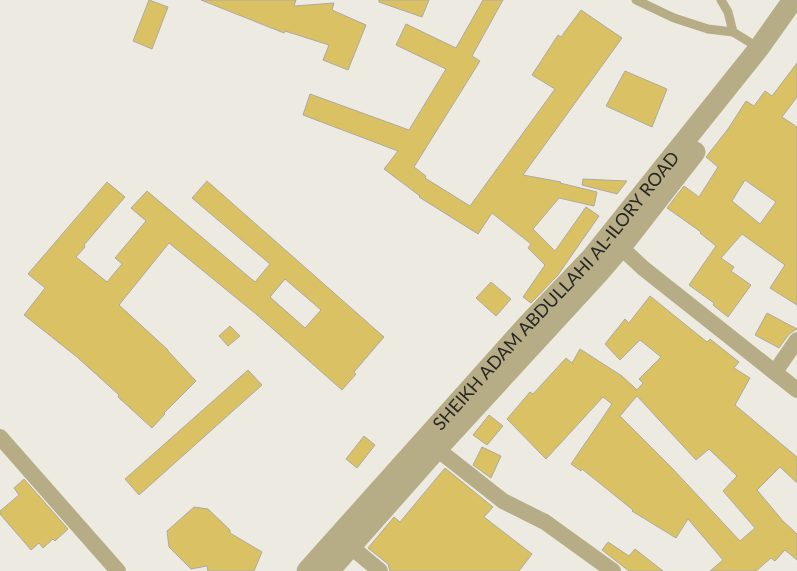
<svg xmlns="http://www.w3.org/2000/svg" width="797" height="571" font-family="Lato,sans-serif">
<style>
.building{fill:#dac163;stroke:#adaaa1;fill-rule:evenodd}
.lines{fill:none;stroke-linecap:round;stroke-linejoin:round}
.service{stroke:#b6ac86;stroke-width:9}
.minor{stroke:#b6ac86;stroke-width:16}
.tertiary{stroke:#b6ac86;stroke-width:21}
.labels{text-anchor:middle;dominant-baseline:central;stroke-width:4.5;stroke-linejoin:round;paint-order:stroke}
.street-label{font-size:18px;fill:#282724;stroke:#edebe1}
</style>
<rect width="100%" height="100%" fill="#edebe1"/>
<g class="building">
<polygon points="149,0 168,7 152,49 133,41"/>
<polygon points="201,0 296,0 294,6 334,3 332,10 366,25 348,70 323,60 329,45 285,31 284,33"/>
<polygon points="379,0 429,0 422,17 379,2"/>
<polygon points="483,0 503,0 472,56 480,61 414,167 426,176 425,178 470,206 555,89 532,75 558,35 561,37 581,10 622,38 523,175 561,182 560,183 597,192 594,206 559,198 533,229 555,251 586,207 599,216 558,275 531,303 523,297 545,265 528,248 531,244 492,213 478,234 419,197 420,196 384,169 398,151 303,115 310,94 409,130 446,69 396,45 406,24 456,48"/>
<path d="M 797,63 L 797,97 L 782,117 L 797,127 L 797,305 L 770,288 L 785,265 L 742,234 L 721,258 L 734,267 L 731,271 L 751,285 L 728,317 L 713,305 L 714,303 L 689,285 L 716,246 L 700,233 L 701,232 L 667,208 L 684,186 L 699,197 L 718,167 L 706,157 L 728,129 L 746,101 L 754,106 L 765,91 L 772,96 ZM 745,180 L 776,202 L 760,224 L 732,201 Z"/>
<polygon points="625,71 667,89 652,127 606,106"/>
<polygon points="583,179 627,181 617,194 582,185"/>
<path d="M 207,181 L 384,337 L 354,372 L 356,374 L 342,390 L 256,314 L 169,243 L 119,305 L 168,350 L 168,351 L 196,381 L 164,413 L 165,414 L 152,428 L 118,397 L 119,395 L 77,357 L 24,315 L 45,288 L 28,274 L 107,182 L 125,197 L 84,245 L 85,247 L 76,257 L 107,282 L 122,264 L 115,258 L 146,221 L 131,208 L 147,191 L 255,282 L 270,264 L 192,198 ZM 285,279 L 321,310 L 305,328 L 270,297 Z"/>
<polygon points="491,282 511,299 496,316 476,298"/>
<path d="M 650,296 L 707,342 L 710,339 L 739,362 L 734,368 L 750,378 L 735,405 L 797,457 L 797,483 L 780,467 L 757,490 L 783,521 L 797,534 L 797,560 L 785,550 L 775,561 L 771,558 L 756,571 L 710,571 L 723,560 L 688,519 L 676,538 L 632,511 L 633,510 L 582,469 L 581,471 L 571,464 L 612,404 L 603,397 L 546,459 L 507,419 L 530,392 L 533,394 L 566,358 L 572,363 L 580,349 L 622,376 L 637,390 L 643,383 L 639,379 L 661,357 L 640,340 L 620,360 L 605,344 L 625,319 L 629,323 ZM 637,396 L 696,460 L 709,449 L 737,476 L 723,491 L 755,528 L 740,541 L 672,468 L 620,416 Z"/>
<polygon points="767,313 797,329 789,334 779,348 755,335"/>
<polygon points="230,326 240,336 228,346 219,336"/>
<polygon points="248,370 262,385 139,495 125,479"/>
<polygon points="489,415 503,426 487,445 473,435"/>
<polygon points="364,436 375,445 357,468 346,459"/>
<polygon points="482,447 501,456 491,478 473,465"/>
<polygon points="445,468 493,507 484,517 532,554 519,571 390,571 388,564 368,548 394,517 400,522"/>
<polygon points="24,479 68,529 55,541 53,539 43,548 39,543 31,550 0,514 0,511 19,495 14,488"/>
<polygon points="194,507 208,509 230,530 230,533 262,552 254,571 208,571 207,566 191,569 169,547 167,531"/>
<polygon points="608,542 629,556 635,549 663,571 629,571 602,550"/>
</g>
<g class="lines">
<g class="service">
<polyline points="636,0 674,18 708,29 733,32 759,48"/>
<polyline points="721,0 728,12 733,32"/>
</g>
<g class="minor">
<polyline points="613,240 643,268 797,390"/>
<polyline points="775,372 797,340"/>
<polyline points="0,437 118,571"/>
<polyline points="437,449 503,501 545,522 613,571"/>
<polyline points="350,546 380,571"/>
</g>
<g class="tertiary">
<path id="s1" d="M 307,571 L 527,325 L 591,258 L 759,48 L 793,0"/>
<polyline points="329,571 437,449 598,274 621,247 695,152"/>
</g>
</g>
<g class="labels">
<g class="street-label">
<text stroke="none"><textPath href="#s1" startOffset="375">SHEIKH ADAM ABDULLAHI AL-ILORY ROAD</textPath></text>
</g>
</g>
</svg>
